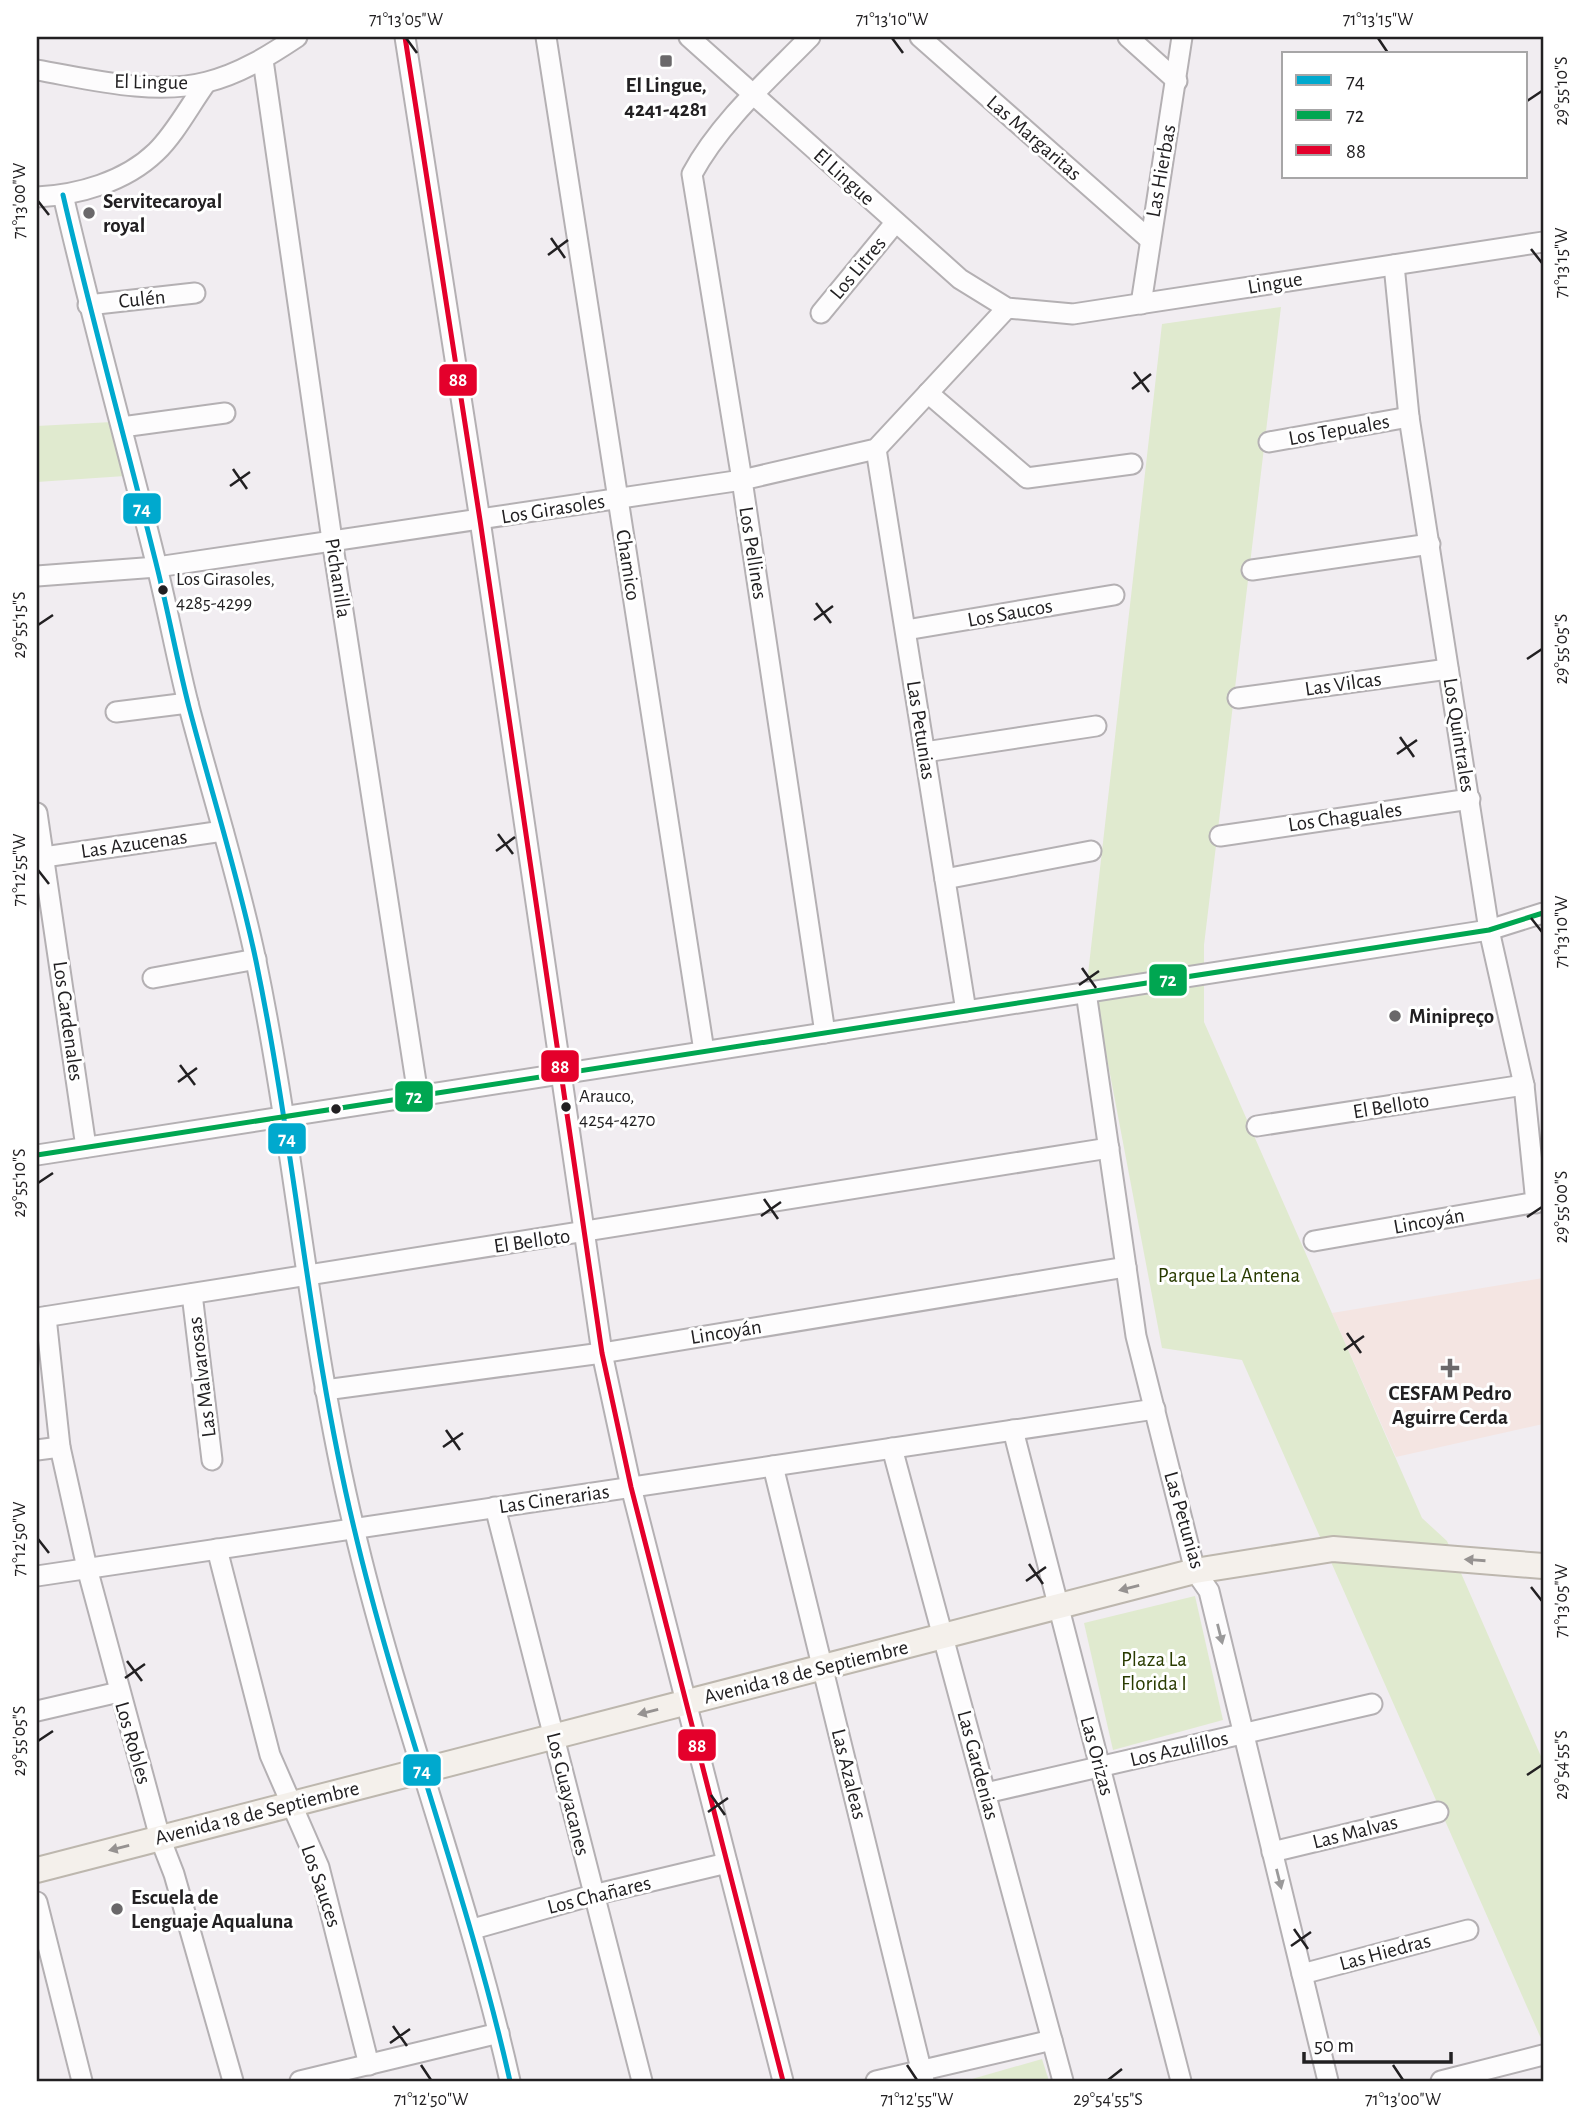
<svg xmlns="http://www.w3.org/2000/svg" width="1580" height="2118" font-family="'Alegreya Sans',sans-serif">
<style>
.medical{fill:#f4e5e2}
.green{fill:#e0eacf}
.lines{fill:none;stroke-linecap:round;stroke-linejoin:round}
.minor-casing{stroke:#b4b0b3;stroke-width:23}
.major-casing{stroke:#bdb7ae;stroke-width:28}
.minor{stroke:#fdfcfd;stroke-width:19}
.major{stroke:#f4f0eb;stroke-width:24}
.bus-1-casing{stroke:#fff;stroke-width:10}
.bus-2-casing{stroke:#fff;stroke-width:10}
.bus-3-casing{stroke:#fff;stroke-width:10}
.bus-1{stroke:#00a9ce;stroke-width:5}
.bus-2{stroke:#00a651;stroke-width:5}
.bus-3{stroke:#e4002b;stroke-width:5}
.oneway{fill:#969291}
.oneway2{fill:#9a999a}
.ticks{fill:none;stroke:#222022;stroke-width:2.5}
.poi-dot{fill:#6a686a;stroke:#fff;stroke-width:2.5}
.bus-dot{fill:#222022;stroke:#fff;stroke-width:2.5}
.labels{text-anchor:middle;dominant-baseline:central;stroke-width:6;stroke-linejoin:round;paint-order:stroke}
.bus-label{font-size:19px;fill:#222022;stroke:#fff;text-anchor:start}
.street-label{font-size:21px;fill:#222022;stroke:#fff}
.poi-label{font-size:21px;font-weight:bold;fill:#222022;stroke:#fff;text-anchor:start}
.park-label{font-size:21px;fill:#293b00;stroke:#fff}
.line-badge{stroke:#fff;stroke-width:2.5}
.badge-label{font-size:19px;text-anchor:middle;font-weight:bold;fill:#fff}
.neatline{fill:none;stroke:#222022;stroke-width:2.5}
.ticks-label{font-size:18px;text-anchor:middle;fill:#222022}
</style>
<rect width="100%" height="100%" fill="#f1edf1"/>
<polygon class="medical" points="1543,1278 1543,1424 1396,1457 1332,1313"/>
<g class="green">
<polygon points="1281,307 1204,945 1204,1022 1422,1518 1447,1541 1543,1761 1543,2043 1242,1360 1162,1348 1102,1032 1088,974 1162,324"/>
<polygon points="112,422 125,476 37,482 37,426"/>
<polygon points="1195,1596 1223,1720 1113,1750 1084,1623"/>
<polygon points="1042,2059 1049,2081 965,2081"/>
</g>
<g class="lines">
<defs>
<g id="minor">
<polyline points="405,37 480,520 602,1353 631,1487 783,2081"/>
<polyline points="546,37 704,1051"/>
<polyline points="689,37 960,279 1007,308 1073,314 1543,242"/>
<path d="M 810,37 C 769,79 720,122 692,174 L 742,480 L 825,1033"/>
<polyline points="920,37 1149,239"/>
<polyline points="1128,37 1177,81"/>
<polyline points="263,60 332,540 418,1095"/>
<path d="M 37,70 C 89,79 154,96 207,82 C 240,74 270,55 297,37"/>
<path d="M 63,195 C 91,316 124,435 154,555 C 167,605 176,656 189,707 C 211,791 238,875 256,961 C 295,1149 309,1341 354,1528 C 398,1715 468,1894 510,2081"/>
<path d="M 37,197 C 78,195 125,182 156,152 C 175,134 190,105 206,83"/>
<polyline points="1394,265 1409,417 1489,930 1524,1085 1536,1203"/>
<polyline points="1141,304 1182,37"/>
<polyline points="88,305 195,293"/>
<polyline points="821,313 895,223"/>
<polyline points="928,393 1027,478 1132,464"/>
<polyline points="122,427 225,413"/>
<polyline points="1269,442 1409,417"/>
<polyline points="876,449 966,1011"/>
<polyline points="1252,570 1430,544"/>
<polyline points="37,576 157,567 742,480 876,449 1007,308"/>
<polyline points="906,630 1114,595"/>
<polyline points="1238,698 1448,669"/>
<polyline points="116,712 188,703"/>
<polyline points="925,752 1096,726"/>
<polyline points="37,813 86,1147"/>
<polyline points="1220,836 1470,799"/>
<polyline points="44,857 223,831"/>
<polyline points="945,879 1091,851"/>
<polyline points="153,978 256,959"/>
<polyline points="1086,992 1136,1336 1195,1571 1209,1591 1328,2081"/>
<polyline points="1257,1126 1524,1085"/>
<polyline points="37,1155 1489,930 1543,913"/>
<polyline points="1314,1241 1543,1201"/>
<polyline points="192,1294 212,1460"/>
<polyline points="46,1317 60,1447 87,1568 160,1838 174,1874 233,2081"/>
<polyline points="37,1318 1109,1148"/>
<polyline points="325,1390 602,1353 1126,1267"/>
<polyline points="1013,1430 1181,2081"/>
<polyline points="892,1448 1063,2081"/>
<polyline points="37,1450 60,1447"/>
<polyline points="773,1466 924,2081"/>
<polyline points="495,1507 642,2081"/>
<polyline points="217,1549 270,1755 319,1867 369,2065"/>
<polyline points="37,1576 1155,1409"/>
<polyline points="37,1711 119,1692"/>
<polyline points="986,1793 1372,1704"/>
<polyline points="1272,1852 1438,1812"/>
<polyline points="37,1902 82,2081"/>
<polyline points="473,1929 593,1895 727,1863"/>
<polyline points="1302,1974 1468,1930"/>
<polyline points="300,2081 499,2033"/>
<polyline points="876,2081 1052,2040"/>
<polyline points="1441,2081 1543,2055"/>
</g>
<polyline id="major" points="37,1870 1195,1571 1333,1549 1543,1566"/>
</defs>
<use href="#minor" class="minor-casing"/>
<use href="#major" class="major-casing"/>
<use href="#minor" class="minor"/>
<use href="#major" class="major"/>
<defs>
<path id="bus-1" d="M 63,195 C 91,316 124,435 154,555 C 167,605 176,656 189,707 C 211,791 238,875 256,961 C 295,1149 309,1341 354,1528 C 398,1715 468,1894 510,2081"/>
<polyline id="bus-2" points="37,1155 1489,930 1543,913"/>
<polyline id="bus-3" points="405,37 480,520 602,1353 631,1487 783,2081"/>
</defs>
<use href="#bus-1" class="bus-1-casing"/>
<use href="#bus-2" class="bus-2-casing"/>
<use href="#bus-3" class="bus-3-casing"/>
<use href="#bus-1" class="bus-1"/>
<use href="#bus-2" class="bus-2"/>
<use href="#bus-3" class="bus-3"/>
</g>
<defs><path id="oneway-solid" d="M-6-.8H1V-3.2L6.5 0L1 3.2V.8H-6Z" transform="scale(1.75)"/></defs>
<g class="oneway">
<use href="#oneway-solid" transform="translate(1475 1560) rotate(-176)"/>
<use href="#oneway-solid" transform="translate(1129 1588) rotate(166)"/>
<use href="#oneway-solid" transform="translate(648 1712) rotate(166)"/>
<use href="#oneway-solid" transform="translate(119 1848) rotate(166)"/>
</g>
<g class="oneway2">
<use href="#oneway-solid" transform="translate(1220 1634) rotate(76)"/>
<use href="#oneway-solid" transform="translate(1279 1879) rotate(76)"/>
</g>
<path class="ticks" d="M 406,38 L 417,53M 892,38 L 903,53M 1378,38 L 1388,53M 1527,101 L 1542,91M 38,201 L 49,215M 551,238 L 565,258M 1531,249 L 1542,263M 548,255 L 568,240M 1134,372 L 1149,392M 1132,389 L 1151,374M 233,469 L 247,489M 230,486 L 250,472M 816,603 L 831,623M 814,620 L 833,606M 38,625 L 53,615M 1527,659 L 1542,649M 1400,737 L 1414,757M 1397,754 L 1417,740M 498,834 L 513,854M 496,851 L 515,837M 38,870 L 49,884M 1531,918 L 1542,932M 1082,968 L 1096,988M 1079,985 L 1099,971M 180,1065 L 195,1085M 178,1082 L 197,1068M 38,1183 L 53,1173M 764,1199 L 778,1219M 761,1216 L 781,1202M 1527,1217 L 1542,1207M 1347,1333 L 1361,1353M 1344,1350 L 1364,1336M 446,1430 L 460,1450M 443,1447 L 463,1433M 38,1539 L 49,1553M 1029,1564 L 1043,1584M 1026,1581 L 1046,1567M 1531,1587 L 1542,1601M 127,1661 L 142,1681M 125,1678 L 145,1664M 38,1741 L 53,1731M 1527,1775 L 1542,1765M 711,1795 L 725,1815M 708,1812 L 728,1798M 1294,1929 L 1308,1949M 1291,1946 L 1311,1932M 393,2026 L 407,2046M 390,2043 L 410,2029M 421,2065 L 431,2080M 907,2065 L 917,2080M 1393,2065 L 1403,2080M 1108,2080 L 1122,2069"/>
<g class="poi-dot">
<rect x="659" y="54" width="14" height="14" rx="3.5"/>
<circle cx="89" cy="213" r="7"/>
<circle cx="1395" cy="1016" r="7"/>
<path d="M1446.5 1357.5h7v7h7v7h-7v7h-7v-7h-7v-7h7z"/>
<circle cx="117" cy="1909" r="7"/>
</g>
<g class="bus-dot">
<circle cx="163" cy="590" r="6"/>
<circle cx="566" cy="1107" r="6"/>
<circle cx="336" cy="1109" r="6"/>
</g>
<g class="labels">
<g class="bus-label">
<text x="176" y="579">Los Girasoles,<tspan x="176" dy="24">4285-4299</tspan></text>
<text x="579" y="1096">Arauco,<tspan x="579" dy="24">4254-4270</tspan></text>
</g>
<g class="street-label">
<text transform="translate(151 82) rotate(1)">El Lingue</text>
<text transform="translate(1034 138) rotate(41)">Las Margaritas</text>
<text transform="translate(1161 171) rotate(-80)">Las Hierbas</text>
<text transform="translate(844 177) rotate(42)">El Lingue</text>
<text transform="translate(858 268) rotate(-50)">Los Litres</text>
<text transform="translate(1275 283) rotate(-9)">Lingue</text>
<text transform="translate(142 299) rotate(-6)">Culén</text>
<text transform="translate(1339 430) rotate(-10)">Los Tepuales</text>
<text transform="translate(553 509) rotate(-9)">Los Girasoles</text>
<text transform="translate(753 553) rotate(81)">Los Pellines</text>
<text transform="translate(628 565) rotate(81)">Chamico</text>
<text transform="translate(338 578) rotate(81)">Pichanilla</text>
<text transform="translate(1010 613) rotate(-10)">Los Saucos</text>
<text transform="translate(1343 684) rotate(-8)">Las Vilcas</text>
<text transform="translate(921 730) rotate(81)">Las Petunias</text>
<text transform="translate(1459 735) rotate(81)">Los Quintrales</text>
<text transform="translate(1345 817) rotate(-8)">Los Chaguales</text>
<text transform="translate(134 844) rotate(-8)">Las Azucenas</text>
<text transform="translate(68 1021) rotate(82)">Los Cardenales</text>
<text transform="translate(1391 1106) rotate(-9)">El Belloto</text>
<text transform="translate(1429 1221) rotate(-10)">Lincoyán</text>
<text transform="translate(532 1241) rotate(-8)">El Belloto</text>
<text transform="translate(726 1332) rotate(-9)">Lincoyán</text>
<text transform="translate(202 1377) rotate(-97)">Las Malvarosas</text>
<text transform="translate(554 1499) rotate(-8)">Las Cinerarias</text>
<text transform="translate(1184 1520) rotate(74)">Las Petunias</text>
<text transform="translate(806 1672) rotate(-14)">Avenida 18 de Septiembre</text>
<text transform="translate(133 1743) rotate(74)">Los Robles</text>
<text transform="translate(1179 1749) rotate(-13)">Los Azulillos</text>
<text transform="translate(1097 1756) rotate(75)">Las Orizas</text>
<text transform="translate(978 1765) rotate(75)">Las Gardenias</text>
<text transform="translate(849 1774) rotate(76)">Las Azaleas</text>
<text transform="translate(568 1794) rotate(76)">Los Guayacanes</text>
<text transform="translate(257 1813) rotate(-14)">Avenida 18 de Septiembre</text>
<text transform="translate(1355 1832) rotate(-14)">Las Malvas</text>
<text transform="translate(321 1886) rotate(71)">Los Sauces</text>
<text transform="translate(599 1895) rotate(-14)">Los Chañares</text>
<text transform="translate(1385 1952) rotate(-15)">Las Hiedras</text>
</g>
<g class="poi-label">
<text x="666" y="85" text-anchor="middle">El Lingue,<tspan x="666" dy="24">4241-4281</tspan></text>
<text x="103" y="201">Servitecaroyal<tspan x="103" dy="24">royal</tspan></text>
<text x="1409" y="1016">Minipreço</text>
<text x="1450" y="1393" text-anchor="middle">CESFAM Pedro<tspan x="1450" dy="24">Aguirre Cerda</tspan></text>
<text x="131" y="1897">Escuela de<tspan x="131" dy="24">Lenguaje Aqualuna</tspan></text>
</g>
<g class="park-label">
<text x="1229" y="1275">Parque La Antena</text>
<text x="1154" y="1659">Plaza La<tspan x="1154" dy="24">Florida I</tspan></text>
</g>
</g>
<g class="line-badge">
<rect x="438" y="363" width="40" height="34" rx="7" fill="#e4002b"/>
<rect x="122" y="492" width="40" height="33" rx="7" fill="#00a9ce"/>
<rect x="1148" y="963" width="40" height="34" rx="7" fill="#00a651"/>
<rect x="540" y="1049" width="40" height="34" rx="7" fill="#e4002b"/>
<rect x="394" y="1080" width="40" height="33" rx="7" fill="#00a651"/>
<rect x="267" y="1122" width="40" height="33" rx="7" fill="#00a9ce"/>
<rect x="677" y="1728" width="40" height="34" rx="7" fill="#e4002b"/>
<rect x="402" y="1753" width="40" height="34" rx="7" fill="#00a9ce"/>
</g>
<g class="badge-label">
<text x="458" y="386">88</text>
<text x="142" y="515">74</text>
<text x="1168" y="986">72</text>
<text x="560" y="1073">88</text>
<text x="414" y="1103">72</text>
<text x="287" y="1145">74</text>
<text x="697" y="1752">88</text>
<text x="422" y="1777">74</text>
</g>
<rect width="1580" height="2118" fill="none" stroke="#ffffff" stroke-width="77"/>
<rect x="1282" y="52" width="245" height="126" fill="#ffffff" stroke="#a7a6a7" stroke-width="2"/>
<rect x="1296" y="75" width="35" height="10" fill="#00a9ce" stroke="#a7a6a7" stroke-width="2"/>
<text x="1346" y="88" font-size="21" fill="#222022">74</text>
<rect x="1296" y="110" width="35" height="10" fill="#00a651" stroke="#a7a6a7" stroke-width="2"/>
<text x="1346" y="122" font-size="21" fill="#222022">72</text>
<rect x="1296" y="145" width="35" height="10" fill="#e4002b" stroke="#a7a6a7" stroke-width="2"/>
<text x="1346" y="158" font-size="21" fill="#222022">88</text>
<path d="M1304 2052v10h147v-10" fill="none" stroke="#222022" stroke-width="3.5"/>
<text x="1314" y="2052" font-size="21" fill="#222022" stroke="#ffffff" stroke-width="5" paint-order="stroke">50 m</text>
<rect x="38" y="38" width="1504" height="2042" class="neatline"/>
<g class="ticks-label">
<text x="406" y="25">71°13'05"W</text>
<text x="892" y="25">71°13'10"W</text>
<text x="1378" y="25">71°13'15"W</text>
<text transform="translate(1561 91) rotate(-90)" y="6">29°55'10"S</text>
<text transform="translate(19 201) rotate(-90)" y="6">71°13'00"W</text>
<text transform="translate(1561 263) rotate(-90)" y="6">71°13'15"W</text>
<text transform="translate(19 625) rotate(-90)" y="6">29°55'15"S</text>
<text transform="translate(1561 649) rotate(-90)" y="6">29°55'05"S</text>
<text transform="translate(19 870) rotate(-90)" y="6">71°12'55"W</text>
<text transform="translate(1561 932) rotate(-90)" y="6">71°13'10"W</text>
<text transform="translate(19 1183) rotate(-90)" y="6">29°55'10"S</text>
<text transform="translate(1561 1207) rotate(-90)" y="6">29°55'00"S</text>
<text transform="translate(19 1539) rotate(-90)" y="6">71°12'50"W</text>
<text transform="translate(1561 1601) rotate(-90)" y="6">71°13'05"W</text>
<text transform="translate(19 1741) rotate(-90)" y="6">29°55'05"S</text>
<text transform="translate(1561 1765) rotate(-90)" y="6">29°54'55"S</text>
<text x="431" y="2105">71°12'50"W</text>
<text x="917" y="2105">71°12'55"W</text>
<text x="1108" y="2105">29°54'55"S</text>
<text x="1403" y="2105">71°13'00"W</text>
</g>
</svg>
